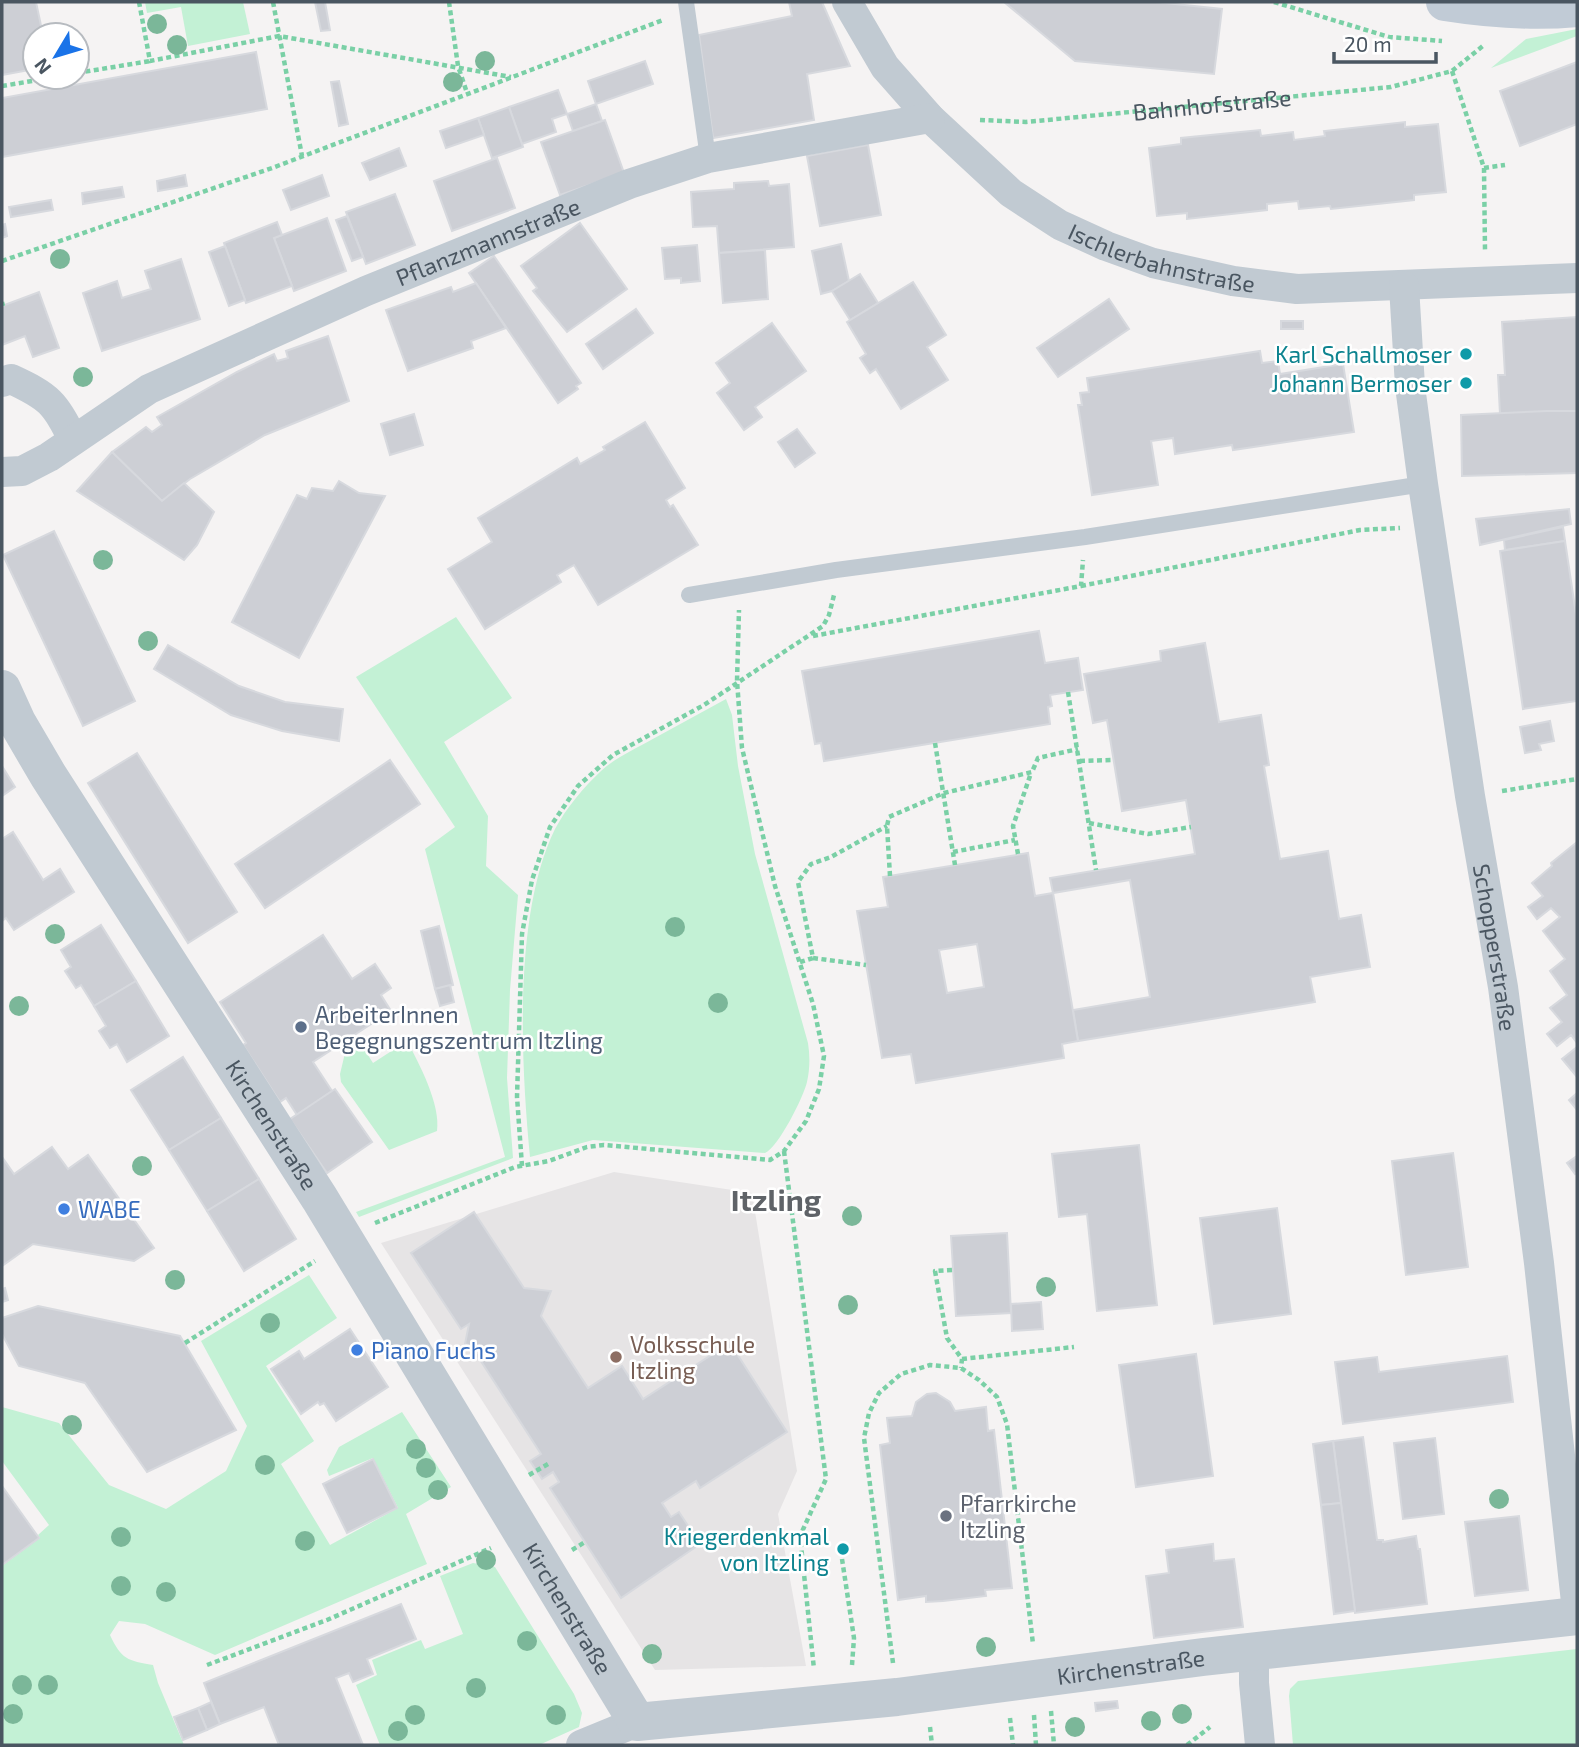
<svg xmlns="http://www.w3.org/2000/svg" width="1579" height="1747" font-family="'Exo 2',sans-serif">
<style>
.education{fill:#e6e4e5}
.green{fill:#c3f1d5}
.building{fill:#cdcfd5;stroke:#d7d9de;stroke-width:2;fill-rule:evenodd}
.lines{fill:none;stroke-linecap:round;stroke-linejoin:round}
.path{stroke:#7ad0a6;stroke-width:4.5;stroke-dasharray:5 3.5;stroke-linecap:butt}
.service{stroke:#c1cad2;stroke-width:16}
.minor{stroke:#c1cad2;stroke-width:30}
.tertiary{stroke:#c1cad2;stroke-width:38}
.secondary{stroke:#c1cbd6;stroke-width:38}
.tree{fill:#7bb799}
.culture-dot{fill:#0f9aa8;stroke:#fff;stroke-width:2.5}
.service-dot{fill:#5c6f8a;stroke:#fff;stroke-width:2.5}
.shop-dot{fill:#3f7fe0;stroke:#fff;stroke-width:2.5}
.education-dot{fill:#8d6e63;stroke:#fff;stroke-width:2.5}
.worship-dot{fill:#6b7280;stroke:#fff;stroke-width:2.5}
.labels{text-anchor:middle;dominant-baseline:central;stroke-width:5;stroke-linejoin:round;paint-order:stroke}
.street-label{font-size:23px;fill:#4a5661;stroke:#fff}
.culture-label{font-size:23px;fill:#0d838f;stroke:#fff;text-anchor:end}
.service-label{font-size:23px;fill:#4e5e75;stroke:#fff;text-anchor:start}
.shop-label{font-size:23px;fill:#366cbe;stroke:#fff;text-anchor:start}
.education-label{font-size:23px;fill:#785e54;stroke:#fff;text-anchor:start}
.worship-label{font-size:23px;fill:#5b616d;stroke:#fff;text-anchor:start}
.district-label{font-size:30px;font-weight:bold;fill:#5f6368;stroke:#fff}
</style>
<rect width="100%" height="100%" fill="#f5f3f3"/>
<polygon class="education" points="614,1172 752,1193 797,1471 778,1514 806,1666 655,1670 381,1243"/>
<g class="green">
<polygon points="145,2 243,2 250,34 188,46 181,7 147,13"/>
<polygon points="1577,29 1577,36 1491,68 1526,39"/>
<polygon points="456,617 512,698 444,742 488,816 486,866 518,895 510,990 507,1078 513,1158 359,1217 356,1212 505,1157 425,849 455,827 356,677"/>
<path d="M 726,699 L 732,715 L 738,766 L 755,854 L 808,1043 C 810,1056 810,1069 807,1082 C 804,1096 778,1148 765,1153 L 593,1140 L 530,1157 C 521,1064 513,914 555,829 C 566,808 584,787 601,771 C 615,758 635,749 651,740 C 676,726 701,713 726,699 Z"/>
<path d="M 359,1041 L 373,1063 L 407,1041 C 419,1063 441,1105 437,1131 L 389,1150 L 341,1082 L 340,1074 L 346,1049 Z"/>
<path d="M 309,1275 L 337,1318 L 266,1366 L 314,1441 L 281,1464 L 330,1545 L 398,1508 L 373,1458 L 329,1476 L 327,1470 L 339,1447 L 402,1412 L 451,1487 L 406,1514 L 427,1564 L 215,1655 L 145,1624 L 119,1621 L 110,1635 C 121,1659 128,1661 153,1665 L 158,1683 L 184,1745 L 2,1745 L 2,1566 L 40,1538 L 38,1535 L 49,1525 L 2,1461 L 2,1407 L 59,1423 L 109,1485 L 166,1509 L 226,1471 L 247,1426 L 201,1341 Z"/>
<polygon points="473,1563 495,1567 574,1694 582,1713 579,1727 539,1745 380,1745 356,1685 377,1675 372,1660 421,1640 425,1649 463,1634 440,1576"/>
<polygon points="1577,1649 1577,1745 1293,1745 1289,1696 1290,1689 1298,1681"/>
</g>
<g class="building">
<polygon points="2,2 36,2 43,35 35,35 35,69 2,75"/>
<polygon points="315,2 325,2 330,30 321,31"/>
<polygon points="789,2 822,2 850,66 807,74 814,120 713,138 699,35 792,16"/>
<polygon points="1004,2 1156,2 1222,9 1214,74 1075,61"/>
<polygon points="256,52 267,109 2,157 2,98"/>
<polygon points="645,61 653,84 596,104 588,81"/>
<polygon points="1577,62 1577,124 1520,146 1500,91"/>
<polygon points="339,81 348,124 339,126 331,82"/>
<polygon points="558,90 567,114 552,119 556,132 522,144 509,107"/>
<polygon points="596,104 602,121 573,131 567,114"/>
<polygon points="509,107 523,147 492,158 478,118"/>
<polygon points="478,118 484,135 446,148 440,131"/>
<polygon points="605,120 624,173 560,195 541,142"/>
<polygon points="1405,122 1405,127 1438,124 1446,192 1414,195 1414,200 1331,209 1330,206 1299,209 1298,201 1267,204 1267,210 1187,219 1187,213 1157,216 1149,148 1181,144 1181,138 1260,130 1261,136 1293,132 1294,140 1325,136 1324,131"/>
<polygon points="868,145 881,215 820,226 807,156"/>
<polygon points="399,148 406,166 370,180 362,163"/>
<polygon points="497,158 515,208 452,231 434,181"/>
<polygon points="185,175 187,186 158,191 157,181"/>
<polygon points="322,175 329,196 291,210 283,190"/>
<polygon points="768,181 769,186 789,184 794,247 719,253 717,226 693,227 691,192 734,189 734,183"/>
<polygon points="122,187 124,197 83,204 82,193"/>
<polygon points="395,194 415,245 366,264 346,212"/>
<polygon points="51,200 53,210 11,217 9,207"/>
<polygon points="347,216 363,257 352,261 336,220"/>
<polygon points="327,218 346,271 294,291 274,238"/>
<polygon points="277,222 282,235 274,238 292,286 246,303 224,243"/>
<polygon points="580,223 627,289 567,332 533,291 537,288 521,266"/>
<polygon points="5,224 7,236 2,238 2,225"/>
<polygon points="841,244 849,281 832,291 821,294 812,251"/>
<polygon points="697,245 700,281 681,283 681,278 665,279 662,248"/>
<polygon points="225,246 245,300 229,306 209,252"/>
<polygon points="765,250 768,299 723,303 719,253"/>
<polygon points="494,256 581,383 576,386 578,389 558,403 469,273"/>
<polygon points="181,259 200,319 102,351 83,293 117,281 122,298 151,289 145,271"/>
<polygon points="860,274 878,303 850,320 832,291"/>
<polygon points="913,282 946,335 927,347 948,380 901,409 876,369 870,373 860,358 866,354 847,322"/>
<polygon points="476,283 506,328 471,341 473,348 408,371 386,310 451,287 453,292"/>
<polygon points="39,292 59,348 33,357 25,336 2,345 2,306"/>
<polygon points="1109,299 1129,329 1058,377 1037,348"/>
<polygon points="636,309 653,333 603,369 586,344"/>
<polygon points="1577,317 1577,411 1500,414 1498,375 1505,375 1502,322"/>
<rect x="1281" y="321" width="22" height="8"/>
<polygon points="772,323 806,371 755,407 762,417 744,430 717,393 730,383 716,363"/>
<polygon points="328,336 349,401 265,435 190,479 162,501 112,452 146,427 152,432 162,425 157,417 237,372 274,354 277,361 288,358 286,351"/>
<polygon points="1260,351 1262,363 1278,361 1280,374 1343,364 1354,432 1233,450 1232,445 1175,454 1173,438 1151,441 1158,485 1092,495 1078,405 1082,405 1080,393 1089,392 1087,378"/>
<polygon points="1547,411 1577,411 1577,473 1462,476 1461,415"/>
<polygon points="414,414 423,445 390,455 381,424"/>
<polygon points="645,422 685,488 666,500 670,507 673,505 698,545 598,605 574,565 557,575 561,582 485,629 448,569 492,542 478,518 577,458 580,464 605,450 603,447"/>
<polygon points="797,429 815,453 795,467 778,442"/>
<polygon points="112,452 162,501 184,483 214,512 197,545 184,560 77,491"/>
<polygon points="339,481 359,493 385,496 299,658 232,622 297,495 307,499 312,488 333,491"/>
<polygon points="1569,509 1571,524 1480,545 1476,519"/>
<polygon points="1563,527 1565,541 1505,550 1504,540"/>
<polygon points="54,531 135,701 83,726 3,555"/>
<polygon points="1565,541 1577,621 1577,701 1523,709 1500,551"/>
<polygon points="1039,631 1045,663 1078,658 1083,690 1050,695 1052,706 1048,707 1050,724 824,761 821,743 815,744 802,671"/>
<polygon points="1205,643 1219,722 1261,715 1269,765 1264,766 1280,859 1328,851 1339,919 1361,915 1370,967 1310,977 1315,1002 1078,1041 1073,1010 1150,997 1130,880 1053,893 1050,878 1195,854 1186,800 1122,811 1107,720 1093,723 1084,674 1161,661 1160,651"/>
<polygon points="168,645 239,686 285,702 343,709 339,741 282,731 231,715 154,669"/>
<polygon points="1550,721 1554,741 1539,744 1541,750 1525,753 1520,727"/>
<polygon points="137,753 237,912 188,943 88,783"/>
<polygon points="390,760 420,804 265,908 235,864"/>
<polygon points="2,766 15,787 2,796"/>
<polygon points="13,832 43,880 60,869 74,892 14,930 6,918 2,921 2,839"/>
<polygon points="1577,842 1577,1043 1571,1035 1557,1046 1547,1034 1562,1022 1550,1008 1567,995 1550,971 1565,959 1543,931 1560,917 1551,908 1537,919 1528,907 1543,896 1532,883 1552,866 1551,863"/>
<path d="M 1028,853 L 1035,896 L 1053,893 L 1078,1041 L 1062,1044 L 1064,1058 L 916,1083 L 911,1054 L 882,1058 L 857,911 L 888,907 L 883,877 ZM 977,944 L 984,987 L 947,993 L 939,950 Z"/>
<polygon points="101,925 136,981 94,1006 81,985 76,988 65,971 71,967 61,950"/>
<polygon points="439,926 453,985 435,989 421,931"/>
<polygon points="323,935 352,979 375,964 391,988 381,995 391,1011 313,1062 332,1091 297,1115 286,1098 280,1102 243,1045 246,1043 220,1002"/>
<polygon points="136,981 169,1036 127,1062 117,1044 110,1048 99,1031 106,1026 94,1006"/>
<polygon points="450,985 454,1002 440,1006 435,989"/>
<polygon points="1577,1047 1577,1077 1562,1059"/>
<polygon points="183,1057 221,1118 169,1150 131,1090"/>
<polygon points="335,1089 372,1142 327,1173 290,1119"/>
<polygon points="1577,1093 1577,1110 1569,1100"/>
<polygon points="221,1118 259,1179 207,1211 169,1150"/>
<polygon points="1139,1145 1157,1305 1097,1311 1087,1214 1059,1217 1052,1154"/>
<polygon points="52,1147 68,1169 88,1155 154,1248 134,1261 33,1244 2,1266 2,1157 14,1174"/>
<polygon points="1453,1153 1468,1267 1406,1275 1392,1161"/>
<polygon points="1577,1156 1577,1172 1575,1174 1567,1163"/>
<polygon points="259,1179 296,1239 244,1271 207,1211"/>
<polygon points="1277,1208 1291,1314 1214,1324 1200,1218"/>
<polygon points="474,1212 524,1288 551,1291 541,1316 588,1388 622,1366 643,1399 730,1343 787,1432 700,1488 696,1481 662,1503 671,1517 679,1512 700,1544 621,1598 550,1488 559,1482 553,1472 542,1479 530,1461 541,1454 477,1355 486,1350 465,1344 469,1324 461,1329 411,1253"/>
<polygon points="1007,1233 1011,1313 956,1316 951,1236"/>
<polygon points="5,1288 8,1300 2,1302 2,1289"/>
<polygon points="1041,1302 1043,1329 1012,1331 1011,1304"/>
<polygon points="38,1306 180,1336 236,1430 147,1472 85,1383 19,1366 2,1334 2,1318"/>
<polygon points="350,1329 388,1387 336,1421 324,1403 320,1405 318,1402 301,1414 271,1369 299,1351 304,1359"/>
<polygon points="1196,1354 1213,1476 1136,1487 1119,1365"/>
<polygon points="1507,1356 1513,1402 1343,1424 1335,1362 1377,1357 1379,1372"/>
<polygon points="936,1393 950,1402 955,1411 986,1407 988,1431 994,1430 1012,1588 985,1590 986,1596 943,1601 926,1602 926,1596 898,1600 880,1445 890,1443 887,1418 912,1416 916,1402 927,1394"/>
<polygon points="1363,1437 1377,1540 1383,1540 1383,1542 1416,1536 1418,1549 1420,1549 1427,1604 1355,1613 1333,1441"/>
<polygon points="1435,1438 1444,1514 1403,1519 1394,1443"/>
<polygon points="1333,1441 1341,1503 1321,1505 1313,1444"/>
<polygon points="373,1459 397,1508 347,1533 323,1484"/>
<polygon points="2,1486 39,1538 2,1565"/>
<polygon points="1341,1503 1355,1611 1334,1614 1321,1505"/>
<polygon points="1519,1516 1528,1590 1475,1596 1465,1522"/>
<polygon points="1213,1544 1214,1561 1234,1559 1243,1627 1154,1638 1146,1576 1169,1573 1166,1550"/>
<polygon points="401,1604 416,1639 367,1659 373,1674 353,1682 349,1673 336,1678 363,1745 279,1745 264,1707 220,1724 204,1683"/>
<polygon points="1117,1701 1118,1708 1096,1711 1095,1703"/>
<polygon points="211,1702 220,1724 207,1730 198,1708"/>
<polygon points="198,1708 207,1730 183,1740 174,1717"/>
</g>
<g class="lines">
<g class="path">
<polyline points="139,2 150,61 279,36 511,77"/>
<polyline points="273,2 302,156"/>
<polyline points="449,2 458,66 467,93"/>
<polyline points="1274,2 1389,37 1442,41"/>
<polyline points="1452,71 1484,168 1485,250"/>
<polyline points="77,73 150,61"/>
<polyline points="2,86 56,77"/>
<path id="s1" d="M 980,120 L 1026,122 L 1391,87 L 1452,71 L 1484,45"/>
<polyline points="1484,168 1505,165"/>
<polyline points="2,261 272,168 663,20"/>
<polyline points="2,302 3,306"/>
<polyline points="1081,586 1360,530 1400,528"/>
<polyline points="813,636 1081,586 1083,560"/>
<polyline points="1068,692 1096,870"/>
<polyline points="935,743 955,865"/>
<polyline points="1080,761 1113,760"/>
<polyline points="1502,791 1577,779"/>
<polyline points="1089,823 1148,834 1191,827"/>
<polyline points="953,852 1015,840"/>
<polyline points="1018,854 1013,826 1031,773"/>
<polyline points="890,876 887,826 889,817 944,793 1032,772 1038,758 1078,749"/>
<polyline points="813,958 866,965"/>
<polyline points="800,962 813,958 798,882 811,864 831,857 887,826"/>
<polyline points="784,1151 826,1479 800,1536 814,1669"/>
<polyline points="522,1166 517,1097 522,934 532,880 550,827 578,786 613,755 704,705 823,626 829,615 834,595"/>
<polyline points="375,1223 515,1167 549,1161 587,1147 604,1145 770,1160 784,1151 806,1121 819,1089 824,1056 813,1004 775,886 742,748 737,681 739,610"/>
<polyline points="952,1270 935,1271 947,1338 962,1359 961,1368"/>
<polyline points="185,1343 315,1261"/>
<polyline points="962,1359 1074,1347"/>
<polyline points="529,1475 548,1464"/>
<polyline points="572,1550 585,1542"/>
<polyline points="842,1559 854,1638 852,1665"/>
<polyline points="893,1663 864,1438 869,1413 879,1393 901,1374 930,1365 961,1368 979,1380 997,1397 1007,1424 1033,1644"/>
<polyline points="207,1665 327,1620 491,1548"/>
<polyline points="1051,1711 1054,1745"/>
<polyline points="1034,1715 1036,1745"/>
<polyline points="1010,1718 1013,1745"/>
<polyline points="930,1727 932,1745"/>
<polyline points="1187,1745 1210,1727"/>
</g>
<g class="service">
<polyline points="686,2 708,158"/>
<polyline points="689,595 836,570 1085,537 1423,484"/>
</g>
<g class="minor">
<path id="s2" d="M 847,2 L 885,67 L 930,118 L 1011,193 L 1060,225 L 1106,246 L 1153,263 L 1233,281 L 1297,289 L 1577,278"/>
<path id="s3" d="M 1404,286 L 1410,386 L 1423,484 L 1470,796 L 1503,987 L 1539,1263 L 1577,1611"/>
<path d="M 2,382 L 11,379 C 48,396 56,403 73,440"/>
<path id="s4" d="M 2,472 L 22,471 L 49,457 L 149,389 L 366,291 L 629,184 L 708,158 L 930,118"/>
<polyline points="1254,1653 1254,1683 1260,1745"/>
<polyline points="581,1745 637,1722"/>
</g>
<path class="tertiary" id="s5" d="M 2,689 L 17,722 L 48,775 L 320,1199 L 637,1722 L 897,1697 L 1203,1657 L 1577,1616"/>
<path class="secondary" d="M 1445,2 C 1489,9 1533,12 1577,8"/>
</g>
<g class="tree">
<circle cx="157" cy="24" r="10"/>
<circle cx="177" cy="45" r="10"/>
<circle cx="485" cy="61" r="10"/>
<circle cx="453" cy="82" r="10"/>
<circle cx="60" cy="259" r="10"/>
<circle cx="83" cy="377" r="10"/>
<circle cx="103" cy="560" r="10"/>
<circle cx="148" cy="641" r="10"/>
<circle cx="675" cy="927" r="10"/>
<circle cx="55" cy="934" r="10"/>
<circle cx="718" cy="1003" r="10"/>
<circle cx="19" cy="1006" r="10"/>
<circle cx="142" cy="1166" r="10"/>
<circle cx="852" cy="1216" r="10"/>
<circle cx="175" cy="1280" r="10"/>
<circle cx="1046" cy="1287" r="10"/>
<circle cx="848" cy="1305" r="10"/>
<circle cx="270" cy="1323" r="10"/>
<circle cx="72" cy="1425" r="10"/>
<circle cx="416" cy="1449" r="10"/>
<circle cx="265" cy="1465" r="10"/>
<circle cx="426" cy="1468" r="10"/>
<circle cx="438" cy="1490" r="10"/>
<circle cx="1499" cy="1499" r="10"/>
<circle cx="121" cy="1537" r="10"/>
<circle cx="305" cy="1541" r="10"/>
<circle cx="486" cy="1560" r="10"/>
<circle cx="121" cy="1586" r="10"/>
<circle cx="166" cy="1592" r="10"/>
<circle cx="527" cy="1641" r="10"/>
<circle cx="986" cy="1647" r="10"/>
<circle cx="652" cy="1654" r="10"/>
<circle cx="22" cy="1685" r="10"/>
<circle cx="48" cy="1685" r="10"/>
<circle cx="476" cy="1688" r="10"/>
<circle cx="13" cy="1714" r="10"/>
<circle cx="1182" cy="1714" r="10"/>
<circle cx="415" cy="1715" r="10"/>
<circle cx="556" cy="1715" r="10"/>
<circle cx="1151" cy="1721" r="10"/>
<circle cx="1075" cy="1727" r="10"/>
<circle cx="398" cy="1731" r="10"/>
</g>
<g class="culture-dot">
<circle cx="1466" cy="354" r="7"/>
<circle cx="1466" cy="383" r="7"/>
<circle cx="843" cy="1549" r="7"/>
</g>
<circle class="service-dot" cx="301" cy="1027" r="7"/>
<g class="shop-dot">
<circle cx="64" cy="1209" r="7"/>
<circle cx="357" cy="1350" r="7"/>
</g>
<circle class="education-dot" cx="616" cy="1357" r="7"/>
<circle class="worship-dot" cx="946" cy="1516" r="7"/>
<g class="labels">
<g class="street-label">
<text stroke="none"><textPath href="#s1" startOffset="233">Bahnhofstraße</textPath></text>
<text stroke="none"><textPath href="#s4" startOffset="541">Pflanzmannstraße</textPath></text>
<text stroke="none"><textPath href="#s2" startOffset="420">Ischlerbahnstraße</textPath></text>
<text stroke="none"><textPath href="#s3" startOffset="668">Schopperstraße</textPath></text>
<text stroke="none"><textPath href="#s5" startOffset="513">Kirchenstraße</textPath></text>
<text stroke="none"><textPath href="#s5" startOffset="1080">Kirchenstraße</textPath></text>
<text stroke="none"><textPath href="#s5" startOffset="1710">Kirchenstraße</textPath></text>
</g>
<g class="culture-label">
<text x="1452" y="354">Karl Schallmoser</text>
<text x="1452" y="383">Johann Bermoser</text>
<text x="829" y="1536">Kriegerdenkmal<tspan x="829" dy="26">von Itzling</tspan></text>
</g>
<g class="service-label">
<text x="315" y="1014">ArbeiterInnen<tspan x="315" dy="26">Begegnungszentrum Itzling</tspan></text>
</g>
<g class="shop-label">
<text x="78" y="1209">WABE</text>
<text x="371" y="1350">Piano Fuchs</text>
</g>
<g class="education-label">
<text x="630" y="1344">Volksschule<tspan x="630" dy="26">Itzling</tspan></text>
</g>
<g class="worship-label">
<text x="960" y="1503">Pfarrkirche<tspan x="960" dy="26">Itzling</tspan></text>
</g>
<g class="district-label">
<text x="776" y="1199">Itzling</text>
</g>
</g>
<rect width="1579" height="1747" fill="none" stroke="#4a5661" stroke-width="7"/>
<g transform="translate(56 56) rotate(232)"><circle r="33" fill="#ffffff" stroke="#b7bbc0" stroke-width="2"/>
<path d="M0-5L12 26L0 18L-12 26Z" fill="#1a73e8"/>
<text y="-10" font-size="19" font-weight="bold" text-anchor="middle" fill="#4a5661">N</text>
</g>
<path d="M1334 52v10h102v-10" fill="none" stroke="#4a5661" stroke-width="3.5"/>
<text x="1344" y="52" font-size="21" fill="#4a5661" stroke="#ffffff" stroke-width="5" paint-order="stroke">20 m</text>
</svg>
